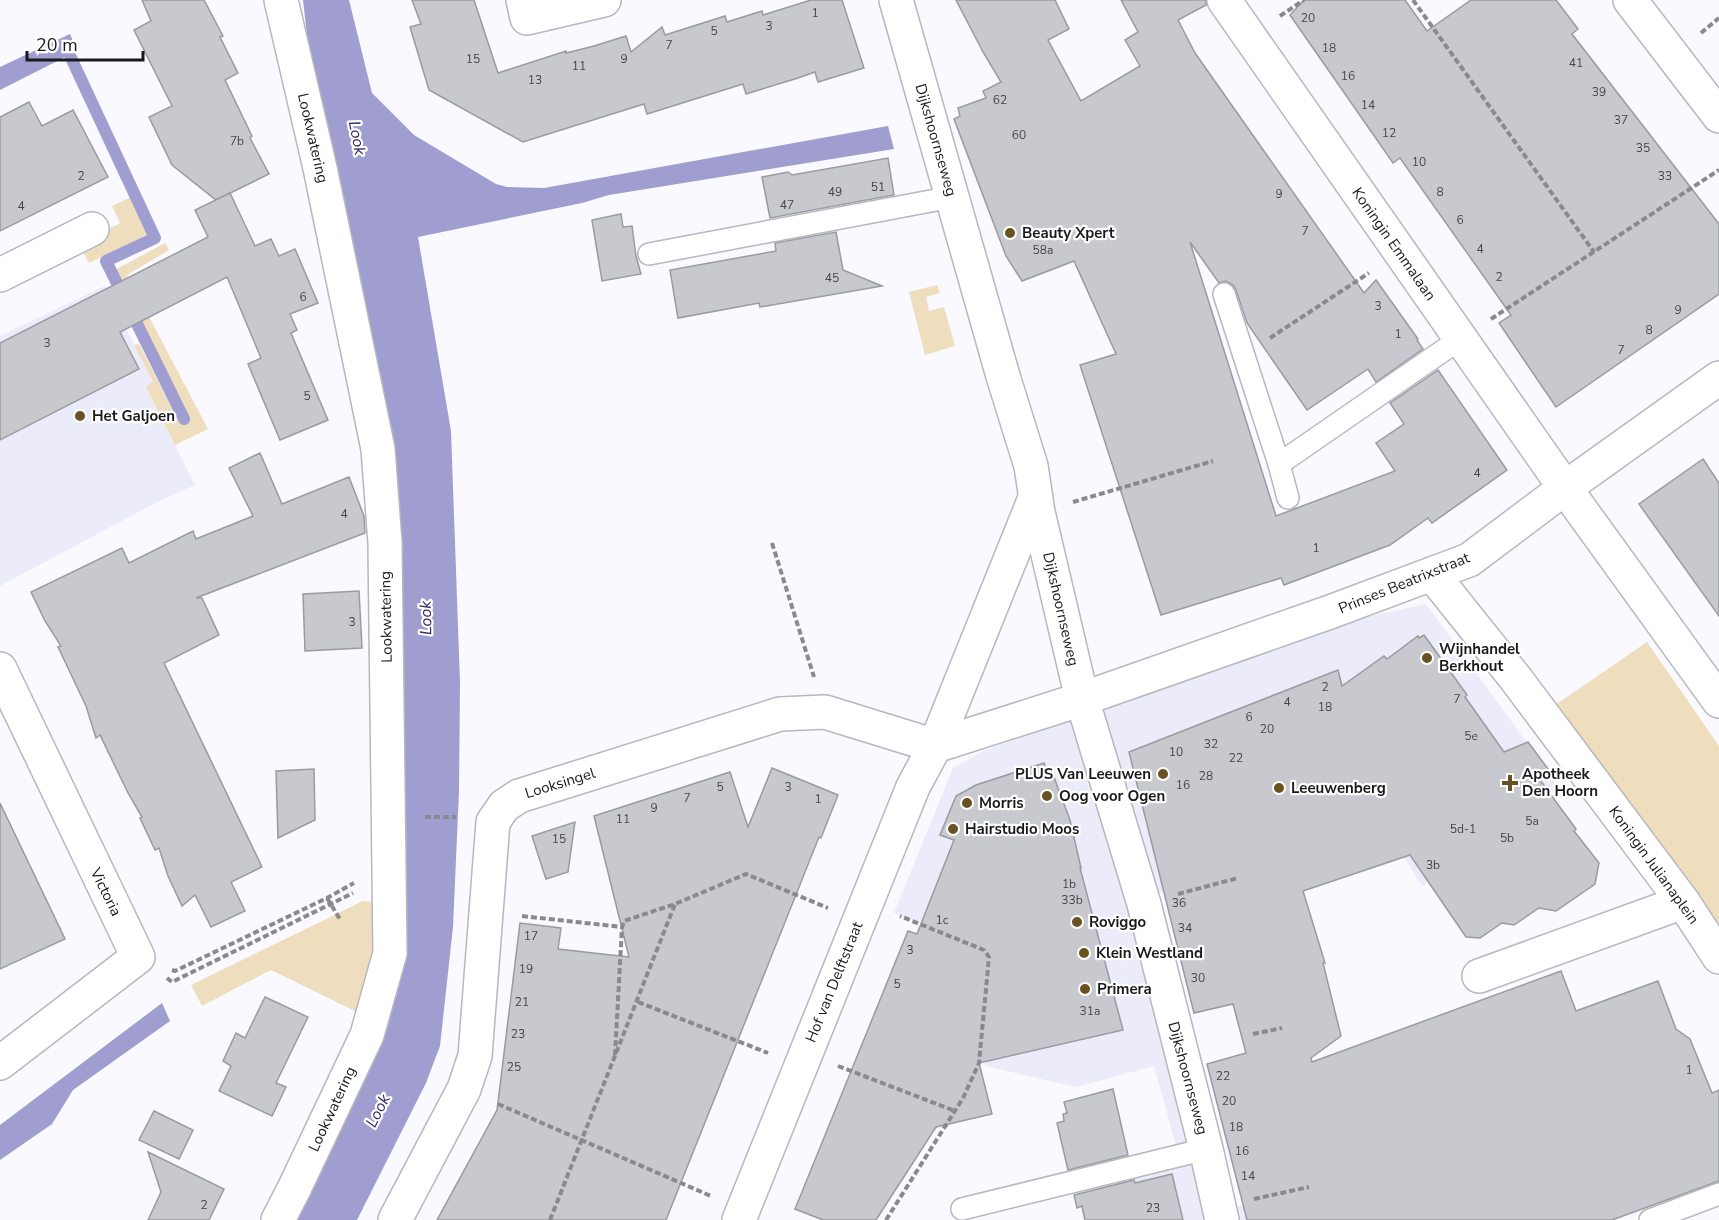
<svg xmlns="http://www.w3.org/2000/svg" width="1719" height="1220" font-family="'Nunito Sans',sans-serif">
<style>
.built{fill:#ebebfa}
.green{fill:#efdebd}
.water{fill:#a09ed0}
.lines{fill:none;stroke-linecap:round;stroke-linejoin:round}
.stream{stroke:#a09ed0;stroke-width:12}
.building{fill:#c8c8cf;stroke:#9a9aa1;stroke-width:1.5}
.service-casing{stroke:#b7b7be;stroke-width:24}
.minor-casing{stroke:#b7b7be;stroke-width:36}
.tertiary-casing{stroke:#b7b7be;stroke-width:36}
.path{stroke:#89898e;stroke-width:4;stroke-dasharray:6 3;stroke-linecap:butt}
.service{stroke:#fff;stroke-width:21}
.minor{stroke:#fff;stroke-width:33}
.tertiary{stroke:#fff;stroke-width:33}
.poi-dot{fill:#695222;stroke:#fff;stroke-width:2}
.labels{text-anchor:middle;dominant-baseline:central;stroke-width:4.5;stroke-linejoin:round;paint-order:stroke}
.number-label{font-size:12px;fill:#46464a}
.street-label{font-size:15px;fill:#1a1a1d;stroke:#fff}
.poi-label{font-size:15px;font-weight:bold;fill:#1a1a1d;stroke:#fff;text-anchor:start}
.water-label{font-size:16px;font-style:italic;fill:#312763;stroke:#fff}
</style>
<rect width="100%" height="100%" fill="#f9f9ff"/>
<g class="built">
<polygon points="105,286 153,383 146,387 195,485 161,500 0,586 0,336"/>
<polygon points="1426,604 1559,787 1422,886 1396,844 1130,899 1211,1212 1311,1191 1320,1220 1084,1220 1075,1186 1180,1160 1154,1066 1076,1087 985,1066 990,954 985,947 894,913 953,768 983,751 1314,629"/>
</g>
<g class="green">
<polygon points="131,197 149,234 89,263 79,245 120,223 112,206"/>
<polygon points="165,243 169,250 127,275 208,429 175,445 146,387 153,382 134,345 139,344 179,423 188,419 113,271"/>
<polygon points="937,285 940,293 926,297 929,311 944,307 955,346 925,355 909,292"/>
<polygon points="1647,642 1719,746 1719,926 1548,710"/>
<polygon points="363,901 374,902 379,956 361,1014 271,970 202,1006 191,985"/>
</g>
<g class="water">
<polygon points="303,0 349,0 372,93 414,135 496,184 507,187 544,188 888,126 894,149 609,195 582,203 418,237 451,431 460,682 459,791 453,927 440,1046 426,1083 357,1220 285,1220 367,1056 400,532 394,438 381,387 309,53"/>
<polygon points="70,34 77,51 0,90 0,67"/>
<polygon points="162,1003 170,1021 73,1090 52,1124 0,1160 0,1125"/>
</g>
<g class="lines">
<polyline class="stream" points="59,50 66,47 155,238 106,261 184,419"/>
</g>
<g class="building">
<polygon points="142,0 204,0 223,36 220,37 238,73 225,80 252,136 250,138 269,174 216,200 172,165 149,117 172,106 134,30 151,21"/>
<polygon points="412,0 474,0 498,73 566,51 566,53 594,46 626,36 631,52 662,27 665,35 725,16 727,22 762,11 763,15 811,0 842,0 864,68 818,82 815,72 798,78 746,94 743,84 647,114 644,104 523,142 429,90 410,27 421,24"/>
<polygon points="956,0 1055,0 1069,29 1048,40 1081,101 1140,66 1125,40 1138,32 1121,0 1206,0 1206,5 1178,20 1195,53 1364,293 1376,280 1418,339 1417,340 1423,349 1376,382 1368,369 1307,410 1247,323 1236,290 1233,285 1226,281 1219,283 1190,242 1276,516 1395,471 1376,443 1404,424 1390,403 1438,370 1507,470 1432,523 1428,518 1390,545 1284,585 1281,578 1161,615 1080,365 1116,354 1074,261 1022,281 1006,256 954,119 960,116 958,108 986,98 983,91 1001,82 983,52"/>
<polygon points="1304,0 1405,0 1427,31 1471,0 1556,0 1578,29 1572,34 1719,224 1719,294 1556,407 1499,323 1511,315 1400,158 1393,163 1290,15"/>
<polygon points="29,102 42,126 73,110 108,177 0,231 0,117"/>
<polygon points="888,158 894,195 770,218 762,177 788,172 792,175"/>
<polygon points="230,193 255,246 271,239 279,256 295,249 318,303 290,314 297,330 291,333 328,420 280,440 248,364 261,358 227,277 120,332 139,369 0,440 0,343 208,237 195,210"/>
<polygon points="621,214 623,227 632,226 636,256 641,274 602,281 592,220"/>
<polygon points="836,232 843,270 882,286 760,307 759,303 678,318 670,270 776,251 775,243"/>
<polygon points="260,453 282,504 349,477 364,516 365,533 196,598 202,598 219,635 164,663 262,867 231,882 245,911 211,927 195,895 182,906 168,876 159,848 155,850 140,818 142,817 128,793 100,735 96,738 86,706 58,647 61,646 45,621 31,592 122,548 129,563 193,531 196,539 253,516 229,468"/>
<polygon points="1703,459 1719,483 1719,616 1639,504"/>
<polygon points="359,591 362,648 305,651 303,594"/>
<polygon points="1424,635 1467,695 1465,697 1504,752 1528,742 1551,773 1540,780 1576,829 1574,831 1599,863 1595,884 1556,911 1539,908 1514,925 1502,923 1480,938 1466,937 1410,855 1303,891 1325,963 1323,963 1341,1036 1311,1058 1312,1062 1561,971 1576,1011 1658,981 1676,1029 1690,1039 1712,1093 1719,1090 1719,1181 1612,1220 1247,1220 1207,1064 1246,1053 1233,1004 1194,1013 1129,752 1338,670 1342,686 1384,656 1387,659 1418,636 1419,638"/>
<polygon points="1044,763 1047,771 1052,772 1070,820 1081,868 1080,868 1123,1030 979,1063 992,1114 936,1127 876,1220 823,1220 795,1209 908,931 917,934 954,840 940,835 956,796 976,785"/>
<polygon points="772,768 838,795 821,838 819,837 666,1220 437,1220 497,1110 520,923 561,928 558,949 629,957 594,816 730,772 748,827"/>
<polygon points="314,769 315,820 278,838 276,771"/>
<polygon points="0,803 65,939 0,969"/>
<polygon points="575,822 568,872 546,879 532,836"/>
<polygon points="265,997 308,1017 276,1083 286,1087 272,1116 219,1091 231,1066 223,1061 236,1033 245,1038"/>
<polygon points="1113,1089 1128,1155 1068,1170 1057,1123 1064,1121 1063,1114 1067,1113 1064,1102"/>
<polygon points="154,1111 193,1130 179,1159 139,1140"/>
<polygon points="148,1152 224,1189 209,1220 148,1220 161,1192"/>
<polygon points="1172,1174 1183,1220 1085,1220 1082,1206 1077,1208 1074,1195 1134,1180 1135,1183"/>
</g>
<g class="lines">
<defs>
<g id="service">
<polyline points="649,254 952,197"/>
<polyline points="1224,294 1279,464 1288,498"/>
<polyline points="1279,464 1460,339"/>
<polyline points="962,1209 1206,1149"/>
<polyline points="1650,1220 1719,1194"/>
</g>
<g id="minor">
<polyline points="523,0 527,18 604,0"/>
<polyline points="1224,0 1565,488 1719,701"/>
<polyline points="1630,0 1719,116"/>
<polyline points="0,275 92,229"/>
<polyline points="1432,574 1516,679 1683,902 1719,957"/>
<polyline points="0,669 138,957 0,1063"/>
<polyline points="1479,976 1683,902"/>
<polyline points="278,1220 294,1189 367,1035 390,953 385,543 378,449 320,168 281,0"/>
<polyline points="395,1220 464,1089 475,1056 493,822 504,806 519,796 780,714 825,712 935,746 1035,498"/>
<polyline points="1222,1220 1206,1149 1144,904 1082,699 1330,612 1469,560 1565,488 1719,378"/>
</g>
<polyline id="tertiary" points="739,1220 913,787 935,746 1082,699 1038,512 1031,466 1003,376 896,0"/>
</defs>
<use href="#service" class="service-casing"/>
<use href="#minor" class="minor-casing"/>
<use href="#tertiary" class="tertiary-casing"/>
<g class="path">
<polyline points="1413,0 1594,252"/>
<polyline points="1280,16 1304,0"/>
<polyline points="1701,33 1719,18"/>
<polyline points="1491,319 1719,170"/>
<polyline points="1270,338 1369,273"/>
<polyline points="1073,502 1213,461"/>
<polyline points="772,543 814,677"/>
<polyline points="425,817 456,817"/>
<polyline points="1178,894 1238,878"/>
<polyline points="327,898 341,921"/>
<polyline points="522,916 622,927 624,921 675,904 746,874 828,908"/>
<polyline points="172,970 175,971 327,898 354,883"/>
<polyline points="167,978 172,982 353,893"/>
<polyline points="638,1002 768,1053"/>
<polyline points="1253,1034 1282,1028"/>
<polyline points="615,1055 622,927"/>
<polyline points="838,1066 955,1111"/>
<polyline points="498,1104 711,1196"/>
<polyline points="1254,1199 1309,1187"/>
<polyline points="550,1220 675,904"/>
<polyline points="886,1220 963,1098 979,1063 989,957 984,950 900,916"/>
</g>
<use href="#service" class="service"/>
<use href="#minor" class="minor"/>
<use href="#tertiary" class="tertiary"/>
</g>
<g class="poi-dot">
<circle cx="1010" cy="233" r="6"/>
<circle cx="80" cy="416" r="6"/>
<circle cx="1427" cy="658" r="6"/>
<circle cx="1163" cy="774" r="6"/>
<path d="M1507 774h6v6h6v6h-6v6h-6v-6h-6v-6h6z"/>
<circle cx="1279" cy="788" r="6"/>
<circle cx="1047" cy="796" r="6"/>
<circle cx="967" cy="803" r="6"/>
<circle cx="953" cy="829" r="6"/>
<circle cx="1077" cy="922" r="6"/>
<circle cx="1084" cy="953" r="6"/>
<circle cx="1085" cy="989" r="6"/>
</g>
<g class="labels">
<g class="number-label">
<text x="815" y="13">1</text>
<text x="1308" y="18">20</text>
<text x="769" y="26">3</text>
<text x="714" y="31">5</text>
<text x="669" y="45">7</text>
<text x="1329" y="48">18</text>
<text x="473" y="59">15</text>
<text x="624" y="59">9</text>
<text x="1576" y="63">41</text>
<text x="579" y="66">11</text>
<text x="1348" y="76">16</text>
<text x="535" y="80">13</text>
<text x="1599" y="92">39</text>
<text x="1000" y="100">62</text>
<text x="1368" y="105">14</text>
<text x="1621" y="120">37</text>
<text x="1389" y="133">12</text>
<text x="1019" y="135">60</text>
<text x="237" y="141">7b</text>
<text x="1643" y="148">35</text>
<text x="1419" y="162">10</text>
<text x="81" y="176">2</text>
<text x="1665" y="176">33</text>
<text x="878" y="187">51</text>
<text x="835" y="192">49</text>
<text x="1440" y="192">8</text>
<text x="1279" y="194">9</text>
<text x="787" y="205">47</text>
<text x="21" y="206">4</text>
<text x="1460" y="220">6</text>
<text x="1305" y="231">7</text>
<text x="1480" y="249">4</text>
<text x="1043" y="250">58a</text>
<text x="1499" y="277">2</text>
<text x="832" y="278">45</text>
<text x="303" y="297">6</text>
<text x="1378" y="306">3</text>
<text x="1678" y="310">9</text>
<text x="1649" y="330">8</text>
<text x="1398" y="334">1</text>
<text x="47" y="343">3</text>
<text x="1621" y="350">7</text>
<text x="307" y="396">5</text>
<text x="1477" y="473">4</text>
<text x="344" y="514">4</text>
<text x="1316" y="548">1</text>
<text x="352" y="622">3</text>
<text x="1325" y="687">2</text>
<text x="1457" y="699">7</text>
<text x="1287" y="702">4</text>
<text x="1325" y="707">18</text>
<text x="1249" y="717">6</text>
<text x="1267" y="729">20</text>
<text x="1471" y="736">5e</text>
<text x="1211" y="744">32</text>
<text x="1176" y="752">10</text>
<text x="1236" y="758">22</text>
<text x="1206" y="776">28</text>
<text x="1183" y="785">16</text>
<text x="720" y="787">5</text>
<text x="788" y="787">3</text>
<text x="687" y="798">7</text>
<text x="818" y="799">1</text>
<text x="654" y="808">9</text>
<text x="623" y="819">11</text>
<text x="1532" y="821">5a</text>
<text x="1463" y="829">5d-1</text>
<text x="1507" y="838">5b</text>
<text x="559" y="839">15</text>
<text x="1433" y="865">3b</text>
<text x="1069" y="884">1b</text>
<text x="1072" y="900">33b</text>
<text x="1179" y="903">36</text>
<text x="942" y="920">1c</text>
<text x="1185" y="928">34</text>
<text x="531" y="936">17</text>
<text x="910" y="950">3</text>
<text x="526" y="969">19</text>
<text x="1198" y="978">30</text>
<text x="897" y="984">5</text>
<text x="522" y="1002">21</text>
<text x="1090" y="1011">31a</text>
<text x="518" y="1034">23</text>
<text x="514" y="1067">25</text>
<text x="1689" y="1070">1</text>
<text x="1223" y="1076">22</text>
<text x="1229" y="1101">20</text>
<text x="1236" y="1127">18</text>
<text x="1242" y="1151">16</text>
<text x="1248" y="1176">14</text>
<text x="204" y="1205">2</text>
<text x="1153" y="1208">23</text>
</g>
<g class="street-label">
<text transform="translate(313 138) rotate(77)">Lookwatering</text>
<text transform="translate(936 140) rotate(74)">Dijkshoornseweg</text>
<text transform="translate(1394 244) rotate(55)">Koningin Emmalaan</text>
<text transform="translate(1404 583) rotate(-22)">Prinses Beatrixstraat</text>
<text transform="translate(1061 609) rotate(77)">Dijkshoornseweg</text>
<text transform="translate(386 617) rotate(-91)">Lookwatering</text>
<text transform="translate(560 783) rotate(-17)">Looksingel</text>
<text transform="translate(1654 865) rotate(54)">Koningin Julianaplein</text>
<text transform="translate(106 892) rotate(64)">Victoria</text>
<text transform="translate(834 982) rotate(-68)">Hof van Delftstraat</text>
<text transform="translate(1188 1078) rotate(75)">Dijkshoornseweg</text>
<text transform="translate(332 1109) rotate(-65)">Lookwatering</text>
</g>
<g class="poi-label">
<text x="1022" y="233">Beauty Xpert</text>
<text x="92" y="416">Het Galjoen</text>
<text x="1439" y="649">Wijnhandel<tspan x="1439" dy="17">Berkhout</tspan></text>
<text x="1151" y="774" text-anchor="end">PLUS Van Leeuwen</text>
<text x="1522" y="774">Apotheek<tspan x="1522" dy="17">Den Hoorn</tspan></text>
<text x="1291" y="788">Leeuwenberg</text>
<text x="1059" y="796">Oog voor Ogen</text>
<text x="979" y="803">Morris</text>
<text x="965" y="829">Hairstudio Moos</text>
<text x="1089" y="922">Roviggo</text>
<text x="1096" y="953">Klein Westland</text>
<text x="1097" y="989">Primera</text>
</g>
<g class="water-label">
<text transform="translate(357 138) rotate(79)">Look</text>
<text transform="translate(426 618) rotate(-91)">Look</text>
<text transform="translate(378 1111) rotate(-63)">Look</text>
</g>
</g>
<path d="M27 51v9h116v-9" fill="none" stroke="#1a1a1d" stroke-width="3"/>
<text x="36" y="51" font-size="18" fill="#1a1a1d" stroke="#ffffff" stroke-width="4.5" paint-order="stroke">20 m</text>
</svg>
